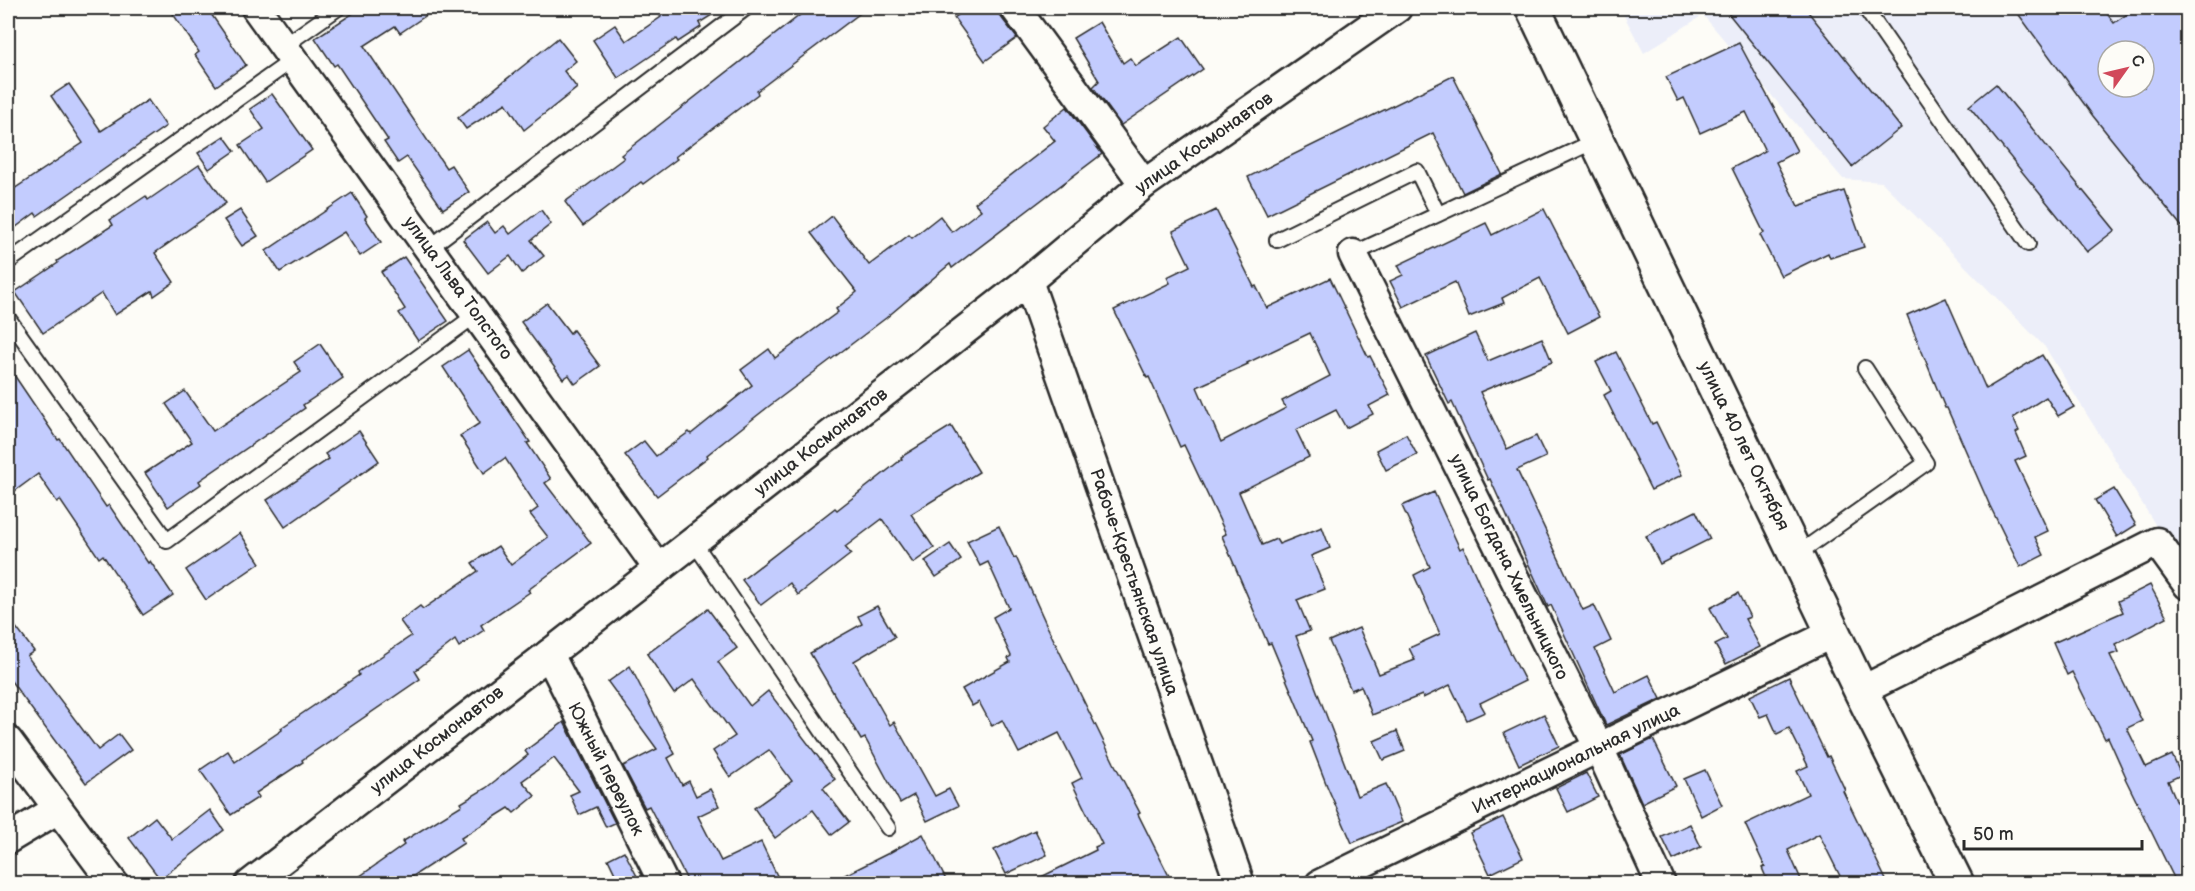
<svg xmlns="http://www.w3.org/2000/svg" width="2195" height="891" font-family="'Balsamiq Sans',sans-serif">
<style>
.built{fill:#eceef9;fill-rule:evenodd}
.building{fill:#c3ccfe;stroke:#2b2b2b;stroke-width:1.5;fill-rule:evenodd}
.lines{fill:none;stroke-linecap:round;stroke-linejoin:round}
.lane-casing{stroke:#2b2b2b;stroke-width:18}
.street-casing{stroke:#2b2b2b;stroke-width:33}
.secondary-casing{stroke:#2b2b2b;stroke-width:38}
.lane{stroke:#fdfcf7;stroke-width:14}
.street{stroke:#fdfcf7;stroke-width:28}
.secondary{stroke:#fdfcf7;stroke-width:33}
.labels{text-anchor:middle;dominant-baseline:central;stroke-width:4.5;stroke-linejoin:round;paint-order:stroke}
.street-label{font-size:18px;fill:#2b2b2b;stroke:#fdfcf7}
</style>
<rect width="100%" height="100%" fill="#fdfcf7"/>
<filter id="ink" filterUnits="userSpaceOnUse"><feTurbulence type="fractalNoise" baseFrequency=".0167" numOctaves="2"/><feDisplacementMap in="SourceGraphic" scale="12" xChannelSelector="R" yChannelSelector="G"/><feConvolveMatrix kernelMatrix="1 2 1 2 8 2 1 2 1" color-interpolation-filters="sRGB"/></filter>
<g filter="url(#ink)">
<path class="built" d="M 1620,8 L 2187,8 L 2187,570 L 2158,529 L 2045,347 L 1882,182 L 1843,179 L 1703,15 L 1644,53 ZM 2108,51 L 2144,51 L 2144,87 L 2108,87 Z"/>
<g class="building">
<polygon points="169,8 207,8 246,65 216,86 195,55 199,52"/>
<polygon points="361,8 437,8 400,33 395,26 364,46 446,168 451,165 469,192 443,209 407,157 398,163 384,142 388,140 337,64 334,66 315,38"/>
<polygon points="654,8 723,8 699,23 701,27 678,42 676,39 618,78 593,40 615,25 626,41 661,17"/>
<polygon points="809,8 867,8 757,91 758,94 675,157 677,159 643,184 641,182 583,226 565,202 624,158 621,155"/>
<polygon points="968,8 994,8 1017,38 985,61 954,18"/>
<polygon points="1724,8 1805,8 1901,128 1852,167"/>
<path d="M 2014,8 L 2103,8 L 2114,23 L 2136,8 L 2180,8 L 2187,18 L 2187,233 L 2093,116 ZM 2108,51 L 2144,51 L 2144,87 L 2108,87 Z"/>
<polygon points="1099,22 1123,63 1130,58 1136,66 1181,37 1203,69 1121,125 1093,87 1099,81 1073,38"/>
<polygon points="558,38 576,61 564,71 577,88 524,130 506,103 466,129 458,118"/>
<polygon points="1739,43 1797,151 1776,162 1798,206 1844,191 1864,247 1830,258 1828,253 1781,276 1760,235 1764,233 1732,168 1765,151 1746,112 1700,133 1684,98 1678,101 1666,77"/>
<polygon points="1453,76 1502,174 1463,193 1433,133 1267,215 1248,177"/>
<polygon points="69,84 101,131 148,100 166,126 37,216 35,213 8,233 8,193 83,143 51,96"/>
<polygon points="1996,84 2115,230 2087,252 1969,106"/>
<polygon points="272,94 312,150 265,182 240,145 264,129 250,109"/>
<polygon points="1067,107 1102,154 952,268 950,264 886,318 768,407 707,455 708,457 657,496 625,455 644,441 656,456 689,432 691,434 752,385 741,370 769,349 775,358 838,312 836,309 857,292 811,233 832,216 869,265 909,235 912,238 940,216 952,232 981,210 975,203 1055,141 1043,126"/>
<polygon points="224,136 235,151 209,169 198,153"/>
<polygon points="199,165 226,203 155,253 174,282 154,296 152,291 115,315 102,293 43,333 15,292 58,263 57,261 113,225 110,220 146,196 148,200"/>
<polygon points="352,193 367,216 365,218 381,242 360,256 344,232 280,272 266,251"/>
<polygon points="1544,209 1599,317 1568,333 1540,278 1502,298 1504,303 1469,317 1455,282 1403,307 1390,281 1403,275 1398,265 1486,223 1492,235"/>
<polygon points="240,210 258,236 242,246 224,220"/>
<polygon points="541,210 551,224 531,240 544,256 522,273 510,256 488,273 463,240 487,222 495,233 504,226 510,234"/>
<path d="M 1216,210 L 1254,287 L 1256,286 L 1267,308 L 1330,278 L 1368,357 L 1370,356 L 1390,395 L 1369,406 L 1373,414 L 1346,428 L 1336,410 L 1296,430 L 1309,457 L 1239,492 L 1262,545 L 1276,539 L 1279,544 L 1322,527 L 1330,548 L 1311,556 L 1325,589 L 1297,600 L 1310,631 L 1296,636 L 1357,796 L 1386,784 L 1402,822 L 1352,843 L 1327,786 L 1310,742 L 1312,741 L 1271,643 L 1268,644 L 1222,536 L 1226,534 L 1184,445 L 1180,447 L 1149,377 L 1147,378 L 1114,310 L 1170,283 L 1167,277 L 1190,266 L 1173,231 ZM 1310,333 L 1330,376 L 1282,401 L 1286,408 L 1221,442 L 1197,387 L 1248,364 L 1247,363 Z"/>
<polygon points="404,257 448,321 418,341 399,313 405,309 381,272"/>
<polygon points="1946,298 1986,389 2042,355 2074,407 2058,416 2046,397 2013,418 2019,431 2016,433 2026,456 2015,461 2048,531 2035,537 2044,555 2020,567 1990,506 1947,408 1945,408 1907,315"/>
<polygon points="547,303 570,333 573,330 600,366 575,384 569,375 563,379 521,322"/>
<polygon points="1475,333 1488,361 1542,338 1552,362 1480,392 1507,449 1536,436 1546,457 1517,470 1583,610 1594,605 1611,641 1595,649 1615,692 1649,675 1661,699 1606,725 1551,605 1548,607 1490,479 1488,480 1452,402 1449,404 1426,356"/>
<polygon points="320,344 343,378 303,405 305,408 199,481 201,484 168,507 145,473 192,442 166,404 185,391 213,431 301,372 294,362"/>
<polygon points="468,350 530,442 527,443 551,479 545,483 591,543 528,590 530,592 481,625 484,630 459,647 455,640 415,671 420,679 302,760 303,762 256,793 259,797 231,815 200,770 228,751 235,762 282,730 281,728 359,675 358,672 411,636 400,621 420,606 423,609 478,571 472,563 498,546 511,565 548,537 530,514 538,508 505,458 484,473 460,436 480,423 443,367"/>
<polygon points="1616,352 1652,424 1656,422 1682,475 1651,490 1604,395 1611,391 1596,362"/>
<polygon points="8,366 58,440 60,439 106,507 109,505 148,563 150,561 173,595 143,615 103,555 99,558 60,500 57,502 38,474 8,496"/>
<polygon points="951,426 979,472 911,514 934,548 913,563 882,519 845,547 851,554 798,595 790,583 761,605 742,580 835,508 837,510 902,459 901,457"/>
<polygon points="359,431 379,461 285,527 267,500 329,459 325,454"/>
<polygon points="1406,434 1417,455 1386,470 1376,450"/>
<polygon points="2114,489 2136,525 2117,537 2095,500"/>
<polygon points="1434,492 1460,549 1463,547 1509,650 1525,681 1480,703 1485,712 1467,720 1450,685 1423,698 1422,695 1372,715 1361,686 1351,690 1329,641 1359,628 1379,674 1415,660 1409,648 1440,634 1414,575 1430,567 1402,506"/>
<polygon points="1696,511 1710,539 1660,564 1646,536"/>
<polygon points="999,526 1014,558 1016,557 1047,626 1114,763 1140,813 1138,814 1173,884 1027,884 1096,850 1095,847 1102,844 1072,783 1082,778 1059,733 1019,753 1002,720 992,726 979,702 972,706 962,689 1010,662 1008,658 1011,656 993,617 1009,608 988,562 980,566 967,541"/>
<polygon points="240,533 260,563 206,600 186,570"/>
<polygon points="950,544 961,560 936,577 925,561"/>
<polygon points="2150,585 2167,617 2115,644 2119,652 2110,655 2142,721 2127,728 2146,767 2172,755 2181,775 2168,781 2187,825 2187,884 2177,884 2125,778 2126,777 2108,737 2105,739 2072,672 2067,675 2053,643 2123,612 2118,601"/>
<polygon points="1738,593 1750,617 1745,619 1760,647 1726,664 1715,645 1727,639 1710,608"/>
<polygon points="877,606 895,637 854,661 890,725 894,722 935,796 949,789 958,806 927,821 914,795 900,803 865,738 861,740 810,653 862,624 858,616"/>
<polygon points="708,609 737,648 718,662 750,706 768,691 835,779 823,788 849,822 832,835 813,810 775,838 754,808 792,781 769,750 730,777 713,751 735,736 694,679 674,694 647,654"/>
<polygon points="8,617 34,651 27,656 98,750 119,734 131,750 86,783 8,677"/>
<polygon points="630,666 675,754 668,758 682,785 689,781 696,796 710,789 719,806 698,816 721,861 761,842 781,884 689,884 649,806 645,808 623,766 657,749 608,682"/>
<polygon points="1789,677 1827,757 1829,756 1845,790 1843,791 1888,884 1844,884 1819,834 1788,850 1803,884 1769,884 1762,868 1765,867 1745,824 1808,794 1797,771 1808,766 1789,728 1777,734 1768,714 1760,717 1750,696"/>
<polygon points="1544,714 1559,746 1519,765 1504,733"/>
<polygon points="564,722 615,823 606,827 596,807 579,815 570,795 579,791 554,758 522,781 535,796 514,813 509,808 461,838 464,843 401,884 349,884 404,845 402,842 462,805 461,803 486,788 528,755 525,751"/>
<polygon points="1397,731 1405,751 1383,760 1374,741"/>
<polygon points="1653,739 1676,786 1642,803 1620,755"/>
<polygon points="1705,770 1722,805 1701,816 1684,779"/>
<polygon points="1586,773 1598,797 1568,812 1556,788"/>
<polygon points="210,810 224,830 160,879 129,838 155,817 172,839"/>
<polygon points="1503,817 1523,858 1490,874 1470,833"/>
<polygon points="1690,824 1701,847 1673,860 1662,837"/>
<polygon points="1035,830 1047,855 1006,874 994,850"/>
<polygon points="923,834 948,884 827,884 889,853"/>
<polygon points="624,851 641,884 620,884 608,859"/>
</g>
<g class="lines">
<defs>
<g id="lane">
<polyline points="1865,8 2028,244"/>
<polyline points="284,46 338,8"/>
<polyline points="1277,240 1417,171 1438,214"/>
<polyline points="429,248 746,8"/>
<polyline points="1353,254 1597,140"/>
<polyline points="8,262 294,59"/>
<polyline points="8,318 167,541 477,314"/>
<polyline points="693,541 888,828"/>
<polyline points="1796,555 1926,463 1865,368"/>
</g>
<g id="street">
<polyline points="256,8 658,568"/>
<polyline points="1015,8 1144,184"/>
<polyline points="1353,254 1599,748 1661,884"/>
<polyline points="1028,281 1240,884"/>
<polyline points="549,654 664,884"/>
<polyline points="1861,691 2157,542 2188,585"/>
<polyline points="8,741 114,884"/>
<polyline points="8,839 58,809"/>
<polyline points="250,884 549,654 1028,281 1144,184 1397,8"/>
<polyline points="1320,884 1833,633"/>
</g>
<polyline id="secondary" points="1533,8 1861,691 1957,884"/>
</defs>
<use href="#lane" class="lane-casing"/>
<use href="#street" class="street-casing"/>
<use href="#secondary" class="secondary-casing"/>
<use href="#lane" class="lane"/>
<use href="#street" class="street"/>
<use href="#secondary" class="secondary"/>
</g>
</g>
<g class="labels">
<g class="street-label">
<text transform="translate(1204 143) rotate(-35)">улица Космонавтов</text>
<text transform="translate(458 288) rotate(54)">улица Льва Толстого</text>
<text transform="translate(821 442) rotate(-38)">улица Космонавтов</text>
<text transform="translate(1744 446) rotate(64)">улица 40 лет Октября</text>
<text transform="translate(1509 567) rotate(64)">улица Богдана Хмельницкого</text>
<text transform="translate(1134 582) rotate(71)">Рабоче-Крестьянская улица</text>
<text transform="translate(437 740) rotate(-38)">улица Космонавтов</text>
<text transform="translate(1576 759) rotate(-26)">Интернациональная улица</text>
<text transform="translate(606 769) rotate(63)">Южный переулок</text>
</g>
</g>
<rect width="2195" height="891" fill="none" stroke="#fdfcf7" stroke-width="30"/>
<rect x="15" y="15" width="2165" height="861" fill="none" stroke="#2b2b2b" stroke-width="2" filter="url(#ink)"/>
<g transform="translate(2126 69) rotate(56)"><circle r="28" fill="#fdfcf7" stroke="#a9a8a5" stroke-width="1.5"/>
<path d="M0-4.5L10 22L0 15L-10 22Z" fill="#d1495b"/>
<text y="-9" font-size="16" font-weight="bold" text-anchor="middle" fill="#2b2b2b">С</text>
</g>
<path d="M1964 840v9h178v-9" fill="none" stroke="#2b2b2b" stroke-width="3"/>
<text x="1973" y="840" font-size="18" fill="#2b2b2b" stroke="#fdfcf7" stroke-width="4.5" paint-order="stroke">50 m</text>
</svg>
